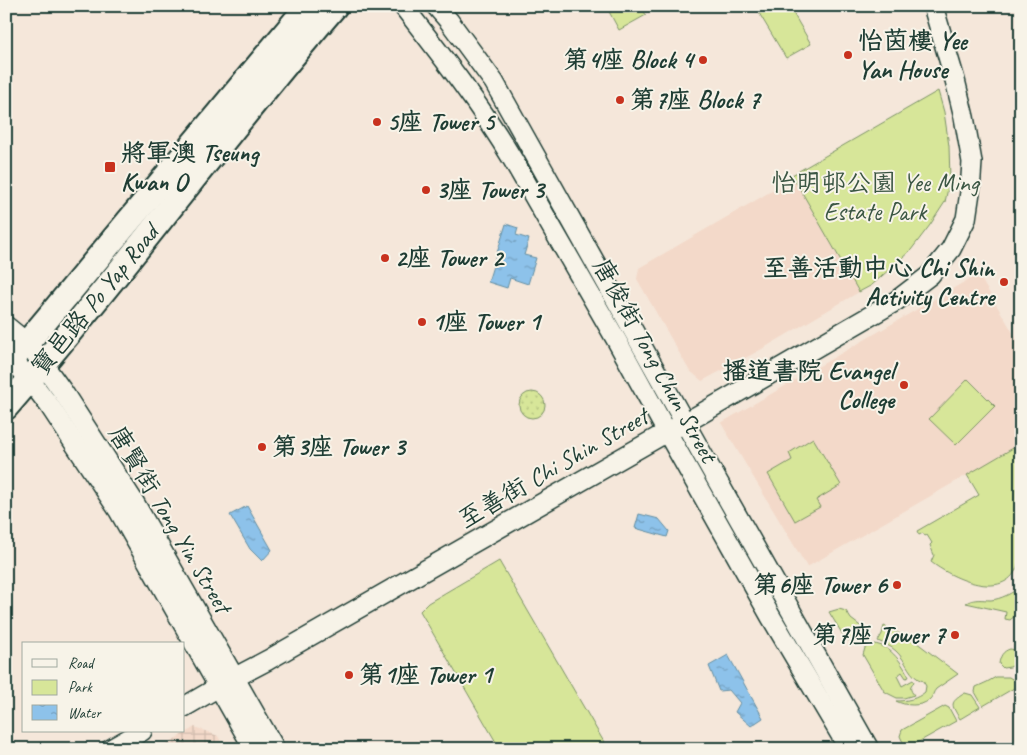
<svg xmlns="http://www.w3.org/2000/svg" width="1027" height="755" font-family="Caveat,'LXGW WenKai TC',sans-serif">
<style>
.built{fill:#f3d9c9}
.industrial{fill:url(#industrial-grid)}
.grass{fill:url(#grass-dots);stroke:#7b9266}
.green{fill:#d7e699;stroke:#7b9266}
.water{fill:url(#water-ripples);stroke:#618da1}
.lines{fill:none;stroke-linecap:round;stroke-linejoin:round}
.minor-casing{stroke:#1f3d34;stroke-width:22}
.major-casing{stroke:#1f3d34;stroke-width:28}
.minor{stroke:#f7f3e8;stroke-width:19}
.major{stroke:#f7f3e8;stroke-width:24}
.poi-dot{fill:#c8321e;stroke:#f7f3e8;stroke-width:2}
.labels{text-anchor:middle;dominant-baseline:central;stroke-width:4;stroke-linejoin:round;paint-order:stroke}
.poi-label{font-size:25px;font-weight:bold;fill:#1f3d34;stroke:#f7f3e8;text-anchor:start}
.park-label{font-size:25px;fill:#3b5643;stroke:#f7f3e8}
.street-label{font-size:25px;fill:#1f3d34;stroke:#f7f3e8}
</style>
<defs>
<pattern id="industrial-grid" width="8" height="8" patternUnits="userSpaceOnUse" patternTransform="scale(1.25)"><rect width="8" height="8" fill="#f3d9c9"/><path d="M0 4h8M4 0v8" fill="none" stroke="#d0bbad"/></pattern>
<pattern id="grass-dots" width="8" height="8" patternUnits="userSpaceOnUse" patternTransform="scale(1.25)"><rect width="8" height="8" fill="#d7e699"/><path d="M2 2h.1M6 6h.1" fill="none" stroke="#b8c684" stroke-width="1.8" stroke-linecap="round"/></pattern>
<pattern id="water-ripples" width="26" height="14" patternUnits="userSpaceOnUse" patternTransform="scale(1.25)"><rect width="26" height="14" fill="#8dc2ea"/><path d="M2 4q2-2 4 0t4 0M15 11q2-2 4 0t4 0" fill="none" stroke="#739fbe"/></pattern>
</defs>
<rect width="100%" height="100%" fill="#f5e7da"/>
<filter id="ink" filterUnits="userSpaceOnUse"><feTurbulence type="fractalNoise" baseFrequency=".02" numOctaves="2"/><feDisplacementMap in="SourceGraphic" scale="10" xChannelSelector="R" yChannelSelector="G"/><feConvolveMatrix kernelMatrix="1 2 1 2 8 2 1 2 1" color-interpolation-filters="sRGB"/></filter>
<g filter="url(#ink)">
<g class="built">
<polygon points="794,178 859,292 762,349 702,381 689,370 637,279 639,268"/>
<polygon points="978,274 1021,346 1021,444 807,567 721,423"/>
</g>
<polygon class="industrial" points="195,727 218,736 225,749 158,749"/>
<circle class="grass" cx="532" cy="405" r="13"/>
<g class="green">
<polygon points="606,6 641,6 646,15 619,30"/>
<polygon points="771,6 789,6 811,44 786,58 759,13"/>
<polygon points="938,91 944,112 949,146 950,179 945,202 930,225 911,250 872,285 859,292 792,175"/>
<polygon points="968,379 995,406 956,445 929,419"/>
<polygon points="813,438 841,485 816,500 820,507 795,521 768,474 792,460 789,453"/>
<path d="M 1020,444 C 1023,462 1021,483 1021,501 C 1021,520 1024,553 1016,570 C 1000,601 950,577 931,562 L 934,555 L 930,545 L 932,543 L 927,535 L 925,536 L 923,533 L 919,535 L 917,531 L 979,495 L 967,475 Z"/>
<polygon points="499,561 608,749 500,749 420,611 428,603"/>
<path d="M 1021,586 L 1021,611 L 1010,620 L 1005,619 L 1006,612 L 966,603 C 975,598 981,600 991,600 C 1001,599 1013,593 1021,586 Z"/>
<path d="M 839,609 L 846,611 L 851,619 L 863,628 L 863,632 C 859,639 854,640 846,640 L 829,612 Z"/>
<path d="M 884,626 L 916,642 L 958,674 L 936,689 C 933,692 933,697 929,700 C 921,707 905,706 896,701 C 907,701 917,699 925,692 L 926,686 L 923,681 C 909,677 907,661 896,651 C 891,646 884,644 878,641 L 882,634 Z"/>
<path d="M 870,644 C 889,643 901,661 909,677 L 906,678 L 902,672 L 897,676 L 902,686 L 913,680 L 914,682 C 909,686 910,690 914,695 L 904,698 L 897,698 L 887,693 L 884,691 L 863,655 L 865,648 Z"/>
<path d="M 1010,649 L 1016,650 L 1021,650 L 1021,662 L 1010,667 L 1003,668 L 999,664 C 1000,656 1003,651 1010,649 Z"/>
<polygon points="1021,674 1021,684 983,706 975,692 976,687 987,682 996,677 1009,677 1012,679"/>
<path d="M 965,693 L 972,695 L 980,707 L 960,719 C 951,704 949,703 965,693 Z"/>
<polygon points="945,706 949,708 956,721 906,749 900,736 902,730"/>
</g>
<g class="water">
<polygon points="506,224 518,228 516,235 529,239 524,255 536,258 528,284 510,278 507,288 488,282"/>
<polygon points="247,506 272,550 262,561 250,549 230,515"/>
<polygon points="639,514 659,519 669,531 667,537 635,528"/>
<polygon points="728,655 763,718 751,726 735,712 740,703 729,690 719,691 709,666"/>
</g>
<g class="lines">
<defs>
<g id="minor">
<path d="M 403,6 C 442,56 481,106 513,160 L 617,341 L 667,432 L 771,617 L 849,749"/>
<polyline points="436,6 449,21 494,82 704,457 869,749"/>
<polyline points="6,326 27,343 43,364 63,392 134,502 275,749"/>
<polyline points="6,354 12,359 30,380 49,405 119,511 254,749"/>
<polyline points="184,707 234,678 268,660 667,432 685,423 896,301 930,275 951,249 966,219 970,192 972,162 964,117 955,80 933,6"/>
<polyline points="111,749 142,731"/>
</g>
<g id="major">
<polyline points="6,366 27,343 308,6"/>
<path d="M 6,407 C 120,277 222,137 335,6"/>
</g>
</defs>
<use href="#minor" class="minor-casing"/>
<use href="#major" class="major-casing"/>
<use href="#minor" class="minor"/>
<use href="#major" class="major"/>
</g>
</g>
<g class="poi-dot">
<circle cx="848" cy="55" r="5"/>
<circle cx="703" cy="60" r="5"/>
<circle cx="620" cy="100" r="5"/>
<circle cx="377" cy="122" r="5"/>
<rect x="104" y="161" width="12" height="12" rx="2.5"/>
<circle cx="426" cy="190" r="5"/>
<circle cx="385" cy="258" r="5"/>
<circle cx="1004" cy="282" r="5"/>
<circle cx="422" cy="322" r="5"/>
<circle cx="904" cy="385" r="5"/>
<circle cx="262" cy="447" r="5"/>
<circle cx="897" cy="585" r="5"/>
<circle cx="955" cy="635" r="5"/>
<circle cx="349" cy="675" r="5"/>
</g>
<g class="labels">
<g class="poi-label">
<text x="858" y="41">怡茵樓 Yee<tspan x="858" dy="29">Yan House</tspan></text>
<text x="693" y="60" text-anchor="end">第4座 Block 4</text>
<text x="630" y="100">第7座 Block 7</text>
<text x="387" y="122">5座 Tower 5</text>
<text x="121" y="153">將軍澳 Tseung<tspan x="121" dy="29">Kwan O</tspan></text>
<text x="436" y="190">3座 Tower 3</text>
<text x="395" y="258">2座 Tower 2</text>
<text x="994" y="268" text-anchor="end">至善活動中心 Chi Shin<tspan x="994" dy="29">Activity Centre</tspan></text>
<text x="432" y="322">1座 Tower 1</text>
<text x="894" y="371" text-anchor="end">播道書院 Evangel<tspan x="894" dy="29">College</tspan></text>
<text x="272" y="447">第3座 Tower 3</text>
<text x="887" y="585" text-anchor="end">第6座 Tower 6</text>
<text x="945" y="635" text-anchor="end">第7座 Tower 7</text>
<text x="359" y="675">第1座 Tower 1</text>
</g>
<g class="park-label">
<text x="875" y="183">怡明邨公園 Yee Ming<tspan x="875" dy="29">Estate Park</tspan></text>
</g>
<g class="street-label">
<text transform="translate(95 300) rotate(-51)">寶邑路 Po Yap Road</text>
<text transform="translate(655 360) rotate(61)">唐俊街 Tong Chun Street</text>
<text transform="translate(553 468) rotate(-30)">至善街 Chi Shin Street</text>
<text transform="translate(170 519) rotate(59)">唐賢街 Tong Yin Street</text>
</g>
</g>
<rect width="1027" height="755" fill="none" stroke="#f7f3e8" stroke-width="25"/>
<rect x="12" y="12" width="1002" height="730" fill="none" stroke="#1f3d34" stroke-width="2" filter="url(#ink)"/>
<rect x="22" y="642" width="162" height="90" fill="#f7f3e8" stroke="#a1aaa0"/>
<rect x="32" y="659" width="25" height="8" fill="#f7f3e8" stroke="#a1aaa0"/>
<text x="68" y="668" font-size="15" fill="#1f3d34">Road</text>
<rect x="32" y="680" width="25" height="15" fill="#d7e699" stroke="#a1aaa0"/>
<text x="68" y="692" font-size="15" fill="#1f3d34">Park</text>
<rect x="32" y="705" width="25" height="15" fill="url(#water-ripples)" stroke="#a1aaa0"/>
<text x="68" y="718" font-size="15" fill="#1f3d34">Water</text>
</svg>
